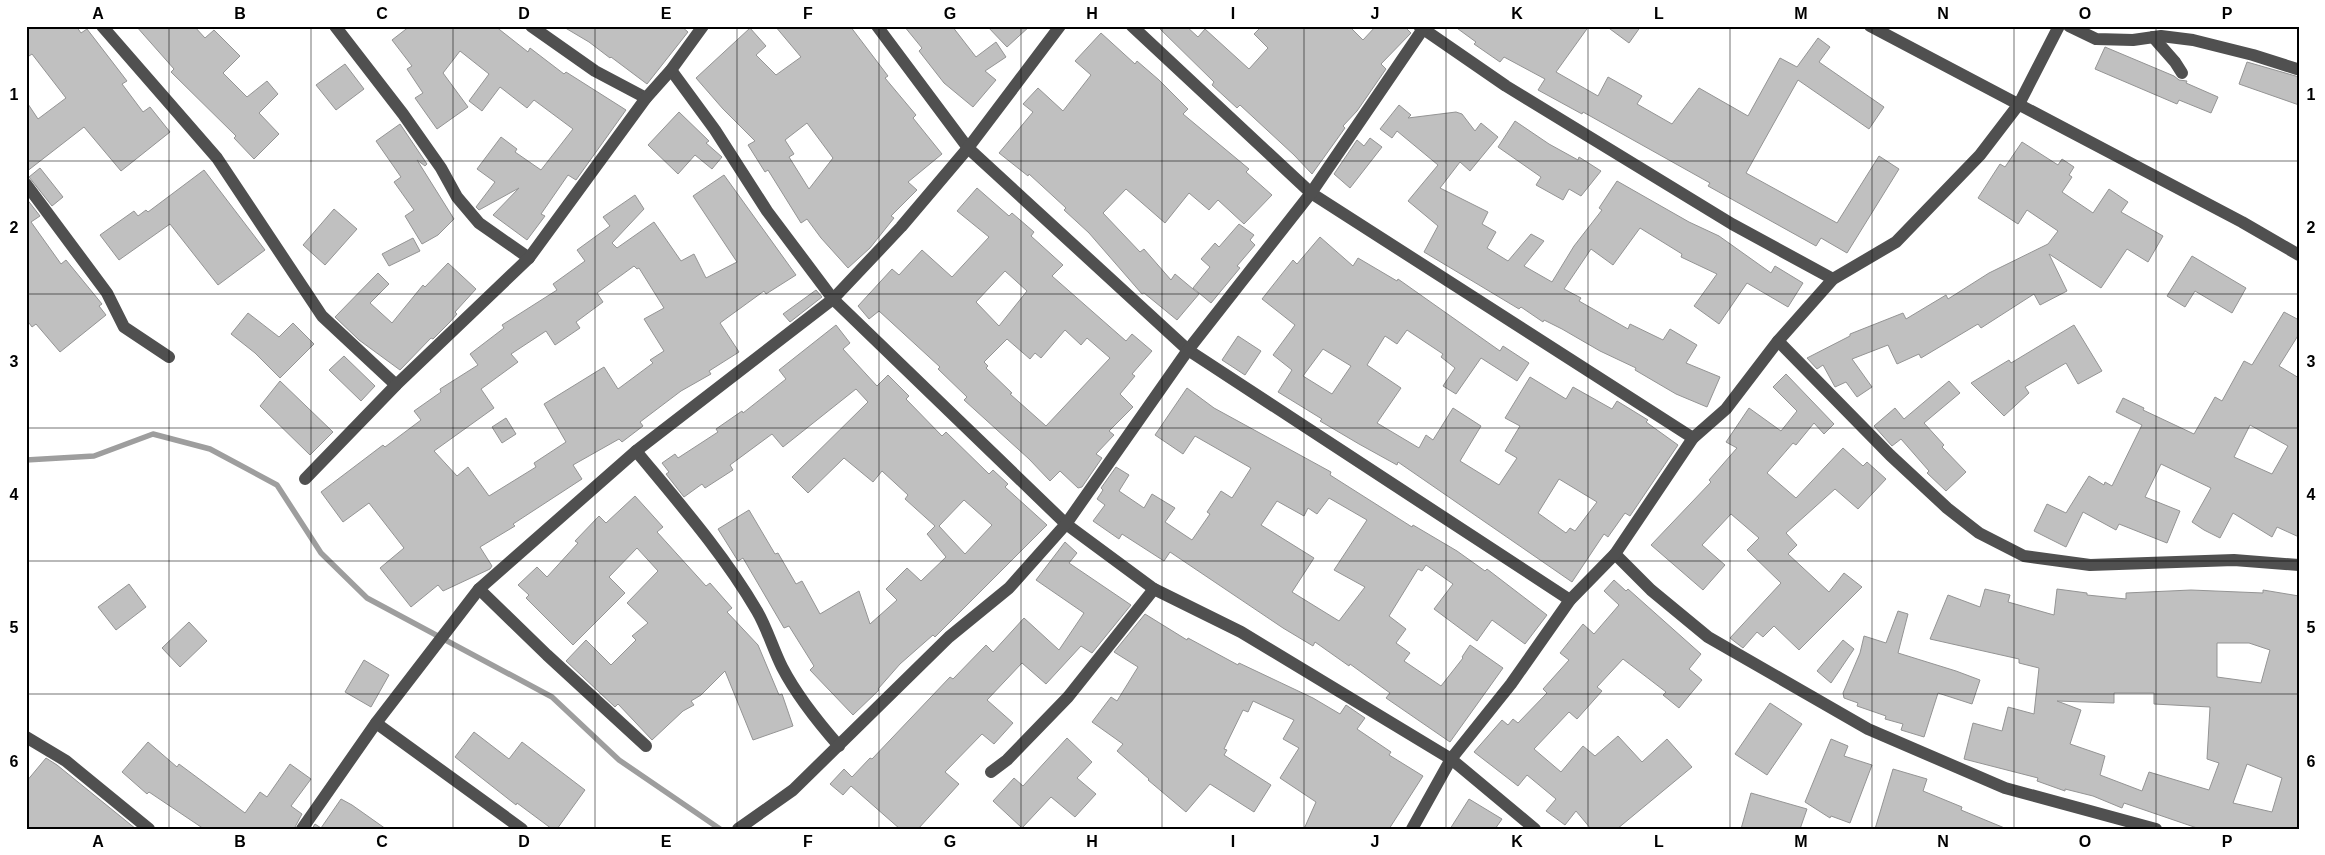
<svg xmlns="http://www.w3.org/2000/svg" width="2325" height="855" font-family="Helvetica,sans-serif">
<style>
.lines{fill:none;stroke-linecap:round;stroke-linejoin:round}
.stream{stroke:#9e9e9e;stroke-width:5.5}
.building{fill:#c0c0c0;stroke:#949494;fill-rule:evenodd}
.minor{stroke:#505050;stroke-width:12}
.grid{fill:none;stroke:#000;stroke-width:1;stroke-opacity:0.55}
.neatline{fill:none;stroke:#000;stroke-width:2}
.grid-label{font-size:16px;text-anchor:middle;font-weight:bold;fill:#000}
</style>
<rect width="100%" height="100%" fill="#fff"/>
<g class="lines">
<polyline class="stream" points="26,460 94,456 153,434 210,449 277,485 321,553 367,598 552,697 619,760 720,829"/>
</g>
<g class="building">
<polygon points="26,26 76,26 81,33 87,29 127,81 122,84 143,112 150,107 170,132 121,171 84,127 26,172 26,101 38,119 66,98 32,54 26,58"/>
<polygon points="136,26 194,26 205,38 214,30 240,56 223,73 247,97 267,81 278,94 259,113 279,134 254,159 234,138 236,136 171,72 174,69"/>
<polygon points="410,26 495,26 528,52 530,48 564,74 566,72 626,110 576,180 568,175 541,214 545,216 527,240 493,215 519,188 479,210 476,207 495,182 477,169 501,137 517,149 515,152 541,170 573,129 534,100 527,108 500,87 482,111 469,101 489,74 460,51 443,73 468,107 437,129 415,98 423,93 407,69 412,66 392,40"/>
<polygon points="562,26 681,26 688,32 647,84 611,57 610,58 589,42"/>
<path d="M 775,26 L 850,26 L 888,76 L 885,78 L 916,115 L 913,118 L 942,154 L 908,182 L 917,190 L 891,216 L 894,218 L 870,248 L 848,268 L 821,238 L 807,219 L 801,223 L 768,170 L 765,172 L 748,145 L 755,141 L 723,109 L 696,78 L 750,28 L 766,46 L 756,55 L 776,75 L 801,57 ZM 807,123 L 833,158 L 809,189 L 789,157 L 794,154 L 785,140 Z"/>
<polygon points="904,26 952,26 976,57 996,42 1006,57 985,71 996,80 973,107 944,83 919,51 922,48"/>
<polygon points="987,26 1030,26 1007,47"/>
<polygon points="1157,26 1186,26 1198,37 1205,29 1249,69 1268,48 1254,34 1262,26 1349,26 1363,40 1376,26 1404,26 1411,33 1381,64 1386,69 1357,111 1343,126 1345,128 1312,174 1294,155 1240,105 1237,108 1212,85 1214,82"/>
<polygon points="1454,26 1589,26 1556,72 1598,96 1608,77 1642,96 1637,104 1672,124 1699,88 1748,116 1780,58 1797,67 1818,38 1830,47 1819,62 1884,107 1869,129 1798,80 1746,173 1837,223 1879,156 1899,169 1847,253 1821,238 1816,246 1708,186 1710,183 1583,112 1582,114 1538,90 1545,79 1504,57 1500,62 1474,44 1476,42"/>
<polygon points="1606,26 1641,26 1629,43"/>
<polygon points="1101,33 1135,64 1137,61 1159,80 1188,109 1183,114 1249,169 1246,172 1272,195 1244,224 1218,200 1209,210 1189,193 1165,223 1126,189 1103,213 1140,252 1144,249 1171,280 1175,274 1199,294 1177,320 1144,293 1142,294 1089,233 1064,210 1066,208 1029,174 1028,176 999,153 1033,112 1023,104 1038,88 1063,111 1091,75 1075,61"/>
<polygon points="2105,47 2174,76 2179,80 2187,81 2186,83 2218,97 2211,113 2179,100 2177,104 2095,69"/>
<polygon points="2247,62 2299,77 2299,105 2239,84"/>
<polygon points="345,64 364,89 336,110 316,85"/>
<polygon points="1399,105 1411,115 1408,118 1456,112 1462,114 1475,131 1481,123 1498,137 1470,171 1460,162 1440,188 1488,212 1482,224 1496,232 1487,248 1508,261 1531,234 1544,241 1524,266 1552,282 1574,246 1602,210 1599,208 1617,181 1689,222 1719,236 1771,273 1775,266 1803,283 1788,307 1747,283 1719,324 1694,306 1717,274 1681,257 1682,254 1640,228 1613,265 1591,249 1564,289 1581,298 1579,301 1628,329 1630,324 1663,340 1670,329 1697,345 1686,363 1720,377 1707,407 1676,394 1635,370 1636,368 1600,351 1562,329 1544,320 1543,322 1521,307 1519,309 1424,252 1438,226 1408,201 1438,165 1397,131 1392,138 1380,129"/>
<polygon points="679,112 709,141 706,143 722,157 712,169 695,155 678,174 648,145"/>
<polygon points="1515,121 1549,144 1578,160 1579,157 1601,171 1581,196 1569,189 1563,200 1536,185 1541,177 1498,147"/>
<polygon points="400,124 427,164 425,166 417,160 454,219 438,235 422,244 405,216 414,210 394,182 401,177 376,141"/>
<polygon points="1370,138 1382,147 1350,188 1334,174 1357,140 1364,146"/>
<polygon points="2022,142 2058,165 2062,159 2074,167 2069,175 2072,177 2062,192 2093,213 2109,189 2128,202 2121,212 2163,236 2148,262 2127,249 2101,288 2049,254 2067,291 2040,305 2034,294 1981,328 1978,324 1921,358 1919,354 1897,364 1888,345 1852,359 1872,387 1857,397 1846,382 1835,387 1823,365 1817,369 1807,358 1850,336 1850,334 1903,313 1906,319 1946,295 1948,299 1989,273 2048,244 2058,231 2027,210 2018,224 1978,198 2000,164 2005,167"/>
<polygon points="40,168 63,197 52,206 29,177"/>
<polygon points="204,170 265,250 218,285 170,224 119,260 100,235 134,211 138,216 146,210 148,212"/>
<path d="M 724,175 L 796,275 L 766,294 L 764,291 L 720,323 L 739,352 L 709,371 L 711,374 L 681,391 L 640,422 L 643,426 L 622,442 L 619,439 L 573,465 L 582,479 L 513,524 L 515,526 L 480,547 L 492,566 L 490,569 L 443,591 L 438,585 L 411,607 L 380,568 L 404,548 L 369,503 L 343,522 L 321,492 L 383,445 L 385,447 L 421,420 L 414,411 L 441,392 L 440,389 L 478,365 L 470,354 L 504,328 L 502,325 L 557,290 L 553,284 L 585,261 L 577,250 L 610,226 L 603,217 L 635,195 L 644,209 L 612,243 L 617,248 L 654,222 L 681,261 L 694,254 L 706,278 L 737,262 L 693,196 ZM 634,266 L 637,269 L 639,268 L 664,308 L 644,319 L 664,351 L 650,360 L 653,363 L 618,389 L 604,367 L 544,404 L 566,442 L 534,463 L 536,467 L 489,496 L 468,467 L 457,476 L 434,451 L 494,408 L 481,389 L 518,362 L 511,354 L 546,331 L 555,345 L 580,328 L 576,322 L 603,302 L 597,293 Z"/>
<path d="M 977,188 L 1009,216 L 1012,213 L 1034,232 L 1031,236 L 1063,265 L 1052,276 L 1126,341 L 1132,334 L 1152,351 L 1132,374 L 1135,376 L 1120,394 L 1133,407 L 1109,431 L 1114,435 L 1096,454 L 1102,458 L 1082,487 L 1078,488 L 1060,471 L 1050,481 L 1029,459 L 964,400 L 967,397 L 938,369 L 940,367 L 879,311 L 869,319 L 858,306 L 892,269 L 899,275 L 922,250 L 952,277 L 989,237 L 957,211 ZM 1005,271 L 1027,291 L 999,326 L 976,302 ZM 1065,330 L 1081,345 L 1087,338 L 1110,358 L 1046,426 L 1010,394 L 1012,393 L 986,368 L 988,366 L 984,362 L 1007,339 L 1030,359 L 1035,353 L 1041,358 Z"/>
<polygon points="26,198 40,216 31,222 61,264 66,260 102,304 99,306 106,315 60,352 36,324 32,327 26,319"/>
<polygon points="334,209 357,229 325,265 303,245"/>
<polygon points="1239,224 1254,235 1250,240 1255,245 1237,266 1240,268 1211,303 1193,288 1210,267 1201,259 1215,243 1219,247"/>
<path d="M 1320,237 L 1353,266 L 1358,258 L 1397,281 L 1398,279 L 1500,351 L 1503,346 L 1529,363 L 1517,381 L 1481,358 L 1456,394 L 1443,386 L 1455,368 L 1441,357 L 1443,354 L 1407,330 L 1397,344 L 1385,336 L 1367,365 L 1401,388 L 1377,423 L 1419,448 L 1426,435 L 1433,440 L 1453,408 L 1481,426 L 1460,461 L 1499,485 L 1517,458 L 1505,451 L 1520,426 L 1505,418 L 1530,377 L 1566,399 L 1573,387 L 1612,409 L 1617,401 L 1648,420 L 1646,422 L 1678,445 L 1630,516 L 1625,513 L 1608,537 L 1604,534 L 1572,582 L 1398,462 L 1397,465 L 1359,444 L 1320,421 L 1322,419 L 1278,392 L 1292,370 L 1273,355 L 1295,325 L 1262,299 L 1293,260 L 1297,264 ZM 1323,349 L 1351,366 L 1332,394 L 1303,376 ZM 1559,479 L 1597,502 L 1575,531 L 1570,528 L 1566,533 L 1538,513 Z"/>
<polygon points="413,238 420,251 389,266 382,254"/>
<polygon points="2192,256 2246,288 2232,313 2195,291 2185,307 2167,296"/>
<polygon points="448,263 476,289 455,312 457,314 450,322 433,339 431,338 400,370 359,340 335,317 378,273 389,284 370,303 392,323 423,285 425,287"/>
<polygon points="816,290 822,297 790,322 783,314"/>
<path d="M 2284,312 L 2299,320 L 2299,334 L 2279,366 L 2299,378 L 2299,537 L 2277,527 L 2272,537 L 2233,513 L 2220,538 L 2204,530 L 2192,522 L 2211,488 L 2161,464 L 2145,497 L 2180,511 L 2167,543 L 2119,524 L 2116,530 L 2083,512 L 2066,547 L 2034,531 L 2047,504 L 2066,513 L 2089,476 L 2104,485 L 2105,482 L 2112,486 L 2142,425 L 2116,412 L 2123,398 L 2144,408 L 2143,410 L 2194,434 L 2215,397 L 2222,401 L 2244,361 L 2252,365 ZM 2250,425 L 2288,446 L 2272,474 L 2234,457 Z"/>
<polygon points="248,313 279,337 293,323 314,344 280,378 255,353 231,334"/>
<path d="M 836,325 L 850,343 L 843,349 L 877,386 L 888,375 L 909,396 L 906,399 L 942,436 L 946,432 L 989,474 L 993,470 L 1008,484 L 1005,487 L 1047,525 L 935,637 L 933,635 L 900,664 L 878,689 L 879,690 L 853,715 L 810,670 L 814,666 L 789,626 L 784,628 L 743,558 L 738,561 L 718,529 L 749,510 L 775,554 L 778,553 L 796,584 L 802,581 L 820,614 L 859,591 L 870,624 L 897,600 L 886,589 L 907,568 L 921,581 L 946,557 L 927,534 L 935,526 L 905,499 L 908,495 L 882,471 L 873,482 L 844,458 L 808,493 L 792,477 L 868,402 L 856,389 L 783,447 L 772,434 L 730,465 L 733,470 L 705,488 L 702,484 L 684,497 L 666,474 L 669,472 L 662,463 L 675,454 L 678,458 L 718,432 L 716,429 L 742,411 L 743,413 L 786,379 L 779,370 ZM 964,500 L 992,525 L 965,554 L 939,526 Z"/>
<polygon points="2074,325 2102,371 2078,384 2066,363 2025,387 2029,393 2004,416 1971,383 2009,360 2011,363"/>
<polygon points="1238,336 1261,351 1245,375 1222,360"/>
<polygon points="344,356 375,386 361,401 329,370"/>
<polygon points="1786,374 1834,424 1824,434 1814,423 1796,445 1793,443 1767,473 1796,498 1843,448 1863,466 1867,462 1886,479 1858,509 1835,489 1786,533 1797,545 1788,554 1829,592 1844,573 1862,587 1799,650 1774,626 1763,637 1757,632 1743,648 1730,638 1781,583 1747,550 1759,538 1731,514 1702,545 1725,565 1703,590 1651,545 1711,482 1709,480 1737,448 1726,442 1749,408 1781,431 1797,411 1773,387"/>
<polygon points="280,381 333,432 310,455 260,406"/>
<polygon points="1949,381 1960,393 1924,423 1944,445 1942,447 1966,472 1946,491 1927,473 1929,471 1901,439 1892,446 1874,426 1895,408 1904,419"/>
<path d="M 1187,388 L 1214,408 L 1331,472 L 1330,475 L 1412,527 L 1413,525 L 1457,551 L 1485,571 L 1487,569 L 1547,615 L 1525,644 L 1492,620 L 1477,641 L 1434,609 L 1453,584 L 1426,565 L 1422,571 L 1418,569 L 1389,616 L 1406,629 L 1396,643 L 1410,653 L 1404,661 L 1441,686 L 1463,658 L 1462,657 L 1470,645 L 1503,668 L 1450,742 L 1386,698 L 1390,693 L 1350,664 L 1349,666 L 1315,642 L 1313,646 L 1283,628 L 1170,552 L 1164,561 L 1122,534 L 1119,539 L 1093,521 L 1105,505 L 1097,499 L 1103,490 L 1101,488 L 1116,467 L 1129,475 L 1119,491 L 1144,508 L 1152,494 L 1175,508 L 1165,522 L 1192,540 L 1210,514 L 1207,512 L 1221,491 L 1232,498 L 1251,468 L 1195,436 L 1183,454 L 1155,435 ZM 1329,498 L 1367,520 L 1334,570 L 1365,587 L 1339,621 L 1292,592 L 1314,558 L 1261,525 L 1277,501 L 1304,516 L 1308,508 L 1317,514 Z"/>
<polygon points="506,418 516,434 502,443 492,427"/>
<polygon points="635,496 663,527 657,532 706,586 710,583 732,608 727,612 758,645 779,695 782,694 793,726 753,740 725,671 701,695 691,701 694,705 683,711 652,740 618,704 615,707 566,661 586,640 611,665 636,640 632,636 648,623 627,603 658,571 637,548 609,577 625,593 573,645 526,598 529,595 518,585 537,567 547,577 578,543 575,541 599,516 606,523"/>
<polygon points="1065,542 1077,553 1069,563 1131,605 1092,653 1081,646 1046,684 1022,663 987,700 1013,723 994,744 982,734 945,772 959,784 918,829 900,829 851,786 843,795 830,784 844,769 852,777 870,758 872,759 950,677 953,679 986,645 993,652 1024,618 1059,650 1084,613 1036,580"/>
<polygon points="1614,580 1626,591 1628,589 1701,654 1689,669 1702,680 1679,708 1663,695 1666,692 1623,659 1597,687 1602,691 1577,719 1569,712 1534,749 1561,772 1583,746 1595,756 1618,736 1642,762 1667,739 1692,767 1617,829 1591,829 1576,811 1565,825 1546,811 1556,799 1527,775 1518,786 1474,752 1502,720 1508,725 1513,719 1518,723 1547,693 1543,689 1569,660 1560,653 1583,624 1594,634 1619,605 1604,591"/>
<polygon points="129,584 146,607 116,630 98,607"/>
<path d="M 1985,589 L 2010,595 L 2008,602 L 2054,615 L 2057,589 L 2087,593 L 2087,595 L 2126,599 L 2126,593 L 2191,590 L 2263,593 L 2263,590 L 2299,596 L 2299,829 L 2200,829 L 2124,803 L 2122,808 L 2093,796 L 2065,789 L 2065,791 L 2037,781 L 2038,778 L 1964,759 L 1973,723 L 2002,731 L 2008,707 L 2034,714 L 2039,668 L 2019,663 L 2019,659 L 1930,639 L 1948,595 L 1980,607 ZM 2217,643 L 2249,643 L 2270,650 L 2261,683 L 2217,677 ZM 2114,693 L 2154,693 L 2154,704 L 2210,707 L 2207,759 L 2219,763 L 2209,790 L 2149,772 L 2142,791 L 2100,775 L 2105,756 L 2070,744 L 2081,710 L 2057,701 L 2114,703 ZM 2247,764 L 2282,778 L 2272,812 L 2233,803 Z"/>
<polygon points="1898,611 1908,614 1898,653 1956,671 1980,680 1972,704 1938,693 1924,737 1901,730 1903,724 1885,719 1886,716 1857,706 1858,703 1844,698 1843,693 1860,653 1864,636 1886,643"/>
<polygon points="1145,614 1187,640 1188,638 1238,665 1239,663 1313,698 1340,714 1346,705 1365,718 1357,729 1391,752 1389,755 1423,776 1389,829 1304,829 1316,802 1280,778 1299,748 1283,739 1294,720 1253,701 1248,712 1243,710 1224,749 1227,750 1224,755 1271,785 1254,812 1210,784 1186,812 1148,780 1149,779 1117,751 1123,744 1092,722 1111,697 1117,701 1138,667 1114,652"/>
<polygon points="189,622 207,641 180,667 162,648"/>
<polygon points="1843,640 1854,649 1831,683 1817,671"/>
<polygon points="364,660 389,675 371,707 345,692"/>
<polygon points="1770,703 1802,724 1767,775 1735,754"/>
<polygon points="474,732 509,759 522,742 585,790 557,829 552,829 517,803 516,805 455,757"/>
<polygon points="1067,738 1092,762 1077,778 1096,794 1075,817 1051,797 1022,828 993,801 1014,778 1023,786"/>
<polygon points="1831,739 1848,746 1844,756 1872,765 1850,823 1831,816 1830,818 1805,802"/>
<polygon points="148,742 177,767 179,764 245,813 260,792 267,797 290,764 311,779 291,806 302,814 294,829 204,829 149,792 147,794 122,772"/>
<polygon points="46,758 57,765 136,829 26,829 26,782"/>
<polygon points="1893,769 1927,779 1923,791 1962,807 1961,810 2007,829 1875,829"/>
<polygon points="1751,793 1807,809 1800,829 1741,829"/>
<polygon points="341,799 352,805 386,829 312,829 315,824 321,828"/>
<polygon points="1469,799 1502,819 1495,829 1450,829"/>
</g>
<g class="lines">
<g class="minor">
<polyline points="102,26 217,158 322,316 396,385"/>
<polyline points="335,26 403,114 441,168 457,197 479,223 529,258"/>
<polyline points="531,26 595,71 646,98"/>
<polyline points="877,26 968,148 1188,350 1570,600"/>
<polyline points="1132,26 1311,193 1693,438"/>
<polyline points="1419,26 1506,86 1732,224 1833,279"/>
<polyline points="1870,26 2242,222 2299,255"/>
<polyline points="2069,26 2096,39 2133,40 2161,36 2193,40 2253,55 2297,69"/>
<polyline points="2153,37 2175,62 2182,73"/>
<polyline points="671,70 715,130 767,211 833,299 1066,524 1154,589 1241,632 1451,759 1535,829"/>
<polyline points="26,184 107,293 124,327 169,357"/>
<polyline points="1778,341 1890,455 1947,508 1979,533 2024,556 2090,565 2234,560 2299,565"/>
<path d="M 636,451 C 679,503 723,553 757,611 C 767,628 773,649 782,667 C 797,696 817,721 839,746"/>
<polyline points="305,479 396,385 529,258 646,98 671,70 703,26"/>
<polyline points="1615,554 1651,590 1708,637 1868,729 2005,788 2156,829"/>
<polyline points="479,589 547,655 646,746"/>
<polyline points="376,723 522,829"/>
<polyline points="26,737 66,761 149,829"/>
<polyline points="991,772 1007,760 1068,697 1154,589"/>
<polyline points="302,829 376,723 479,589 636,451 833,299 901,227 968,148 1060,26"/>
<polyline points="738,829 793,790 949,637 1009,588 1066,524 1188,350 1311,193 1425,26"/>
<polyline points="1412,829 1451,759 1511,684 1570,600 1615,554 1693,438 1726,409 1778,341 1833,279 1896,242 1980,155 2019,104 2059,26"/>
</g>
</g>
<path class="grid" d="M 169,26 L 169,829M 311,26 L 311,829M 453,26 L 453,829M 595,26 L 595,829M 737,26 L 737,829M 879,26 L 879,829M 1021,26 L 1021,829M 1162,26 L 1162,829M 1304,26 L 1304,829M 1446,26 L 1446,829M 1588,26 L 1588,829M 1730,26 L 1730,829M 1872,26 L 1872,829M 2014,26 L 2014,829M 2156,26 L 2156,829M 26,161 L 2299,161M 26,294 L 2299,294M 26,428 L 2299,428M 26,561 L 2299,561M 26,694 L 2299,694"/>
<rect width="2325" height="855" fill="none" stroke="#ffffff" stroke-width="55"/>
<rect x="28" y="28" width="2270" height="800" class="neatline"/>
<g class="grid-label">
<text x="98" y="19">A</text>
<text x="240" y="19">B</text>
<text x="382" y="19">C</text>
<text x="524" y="19">D</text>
<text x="666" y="19">E</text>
<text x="808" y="19">F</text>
<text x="950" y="19">G</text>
<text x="1092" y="19">H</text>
<text x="1233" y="19">I</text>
<text x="1375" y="19">J</text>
<text x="1517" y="19">K</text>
<text x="1659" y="19">L</text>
<text x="1801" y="19">M</text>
<text x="1943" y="19">N</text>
<text x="2085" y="19">O</text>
<text x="2227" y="19">P</text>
<text x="14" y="100">1</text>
<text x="2311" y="100">1</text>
<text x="14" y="233">2</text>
<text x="2311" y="233">2</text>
<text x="14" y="367">3</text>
<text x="2311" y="367">3</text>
<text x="14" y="500">4</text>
<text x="2311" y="500">4</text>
<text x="14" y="633">5</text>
<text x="2311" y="633">5</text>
<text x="14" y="767">6</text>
<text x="2311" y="767">6</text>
<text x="98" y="847">A</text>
<text x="240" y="847">B</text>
<text x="382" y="847">C</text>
<text x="524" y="847">D</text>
<text x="666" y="847">E</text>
<text x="808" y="847">F</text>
<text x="950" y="847">G</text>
<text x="1092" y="847">H</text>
<text x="1233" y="847">I</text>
<text x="1375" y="847">J</text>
<text x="1517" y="847">K</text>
<text x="1659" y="847">L</text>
<text x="1801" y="847">M</text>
<text x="1943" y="847">N</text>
<text x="2085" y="847">O</text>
<text x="2227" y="847">P</text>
</g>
</svg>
